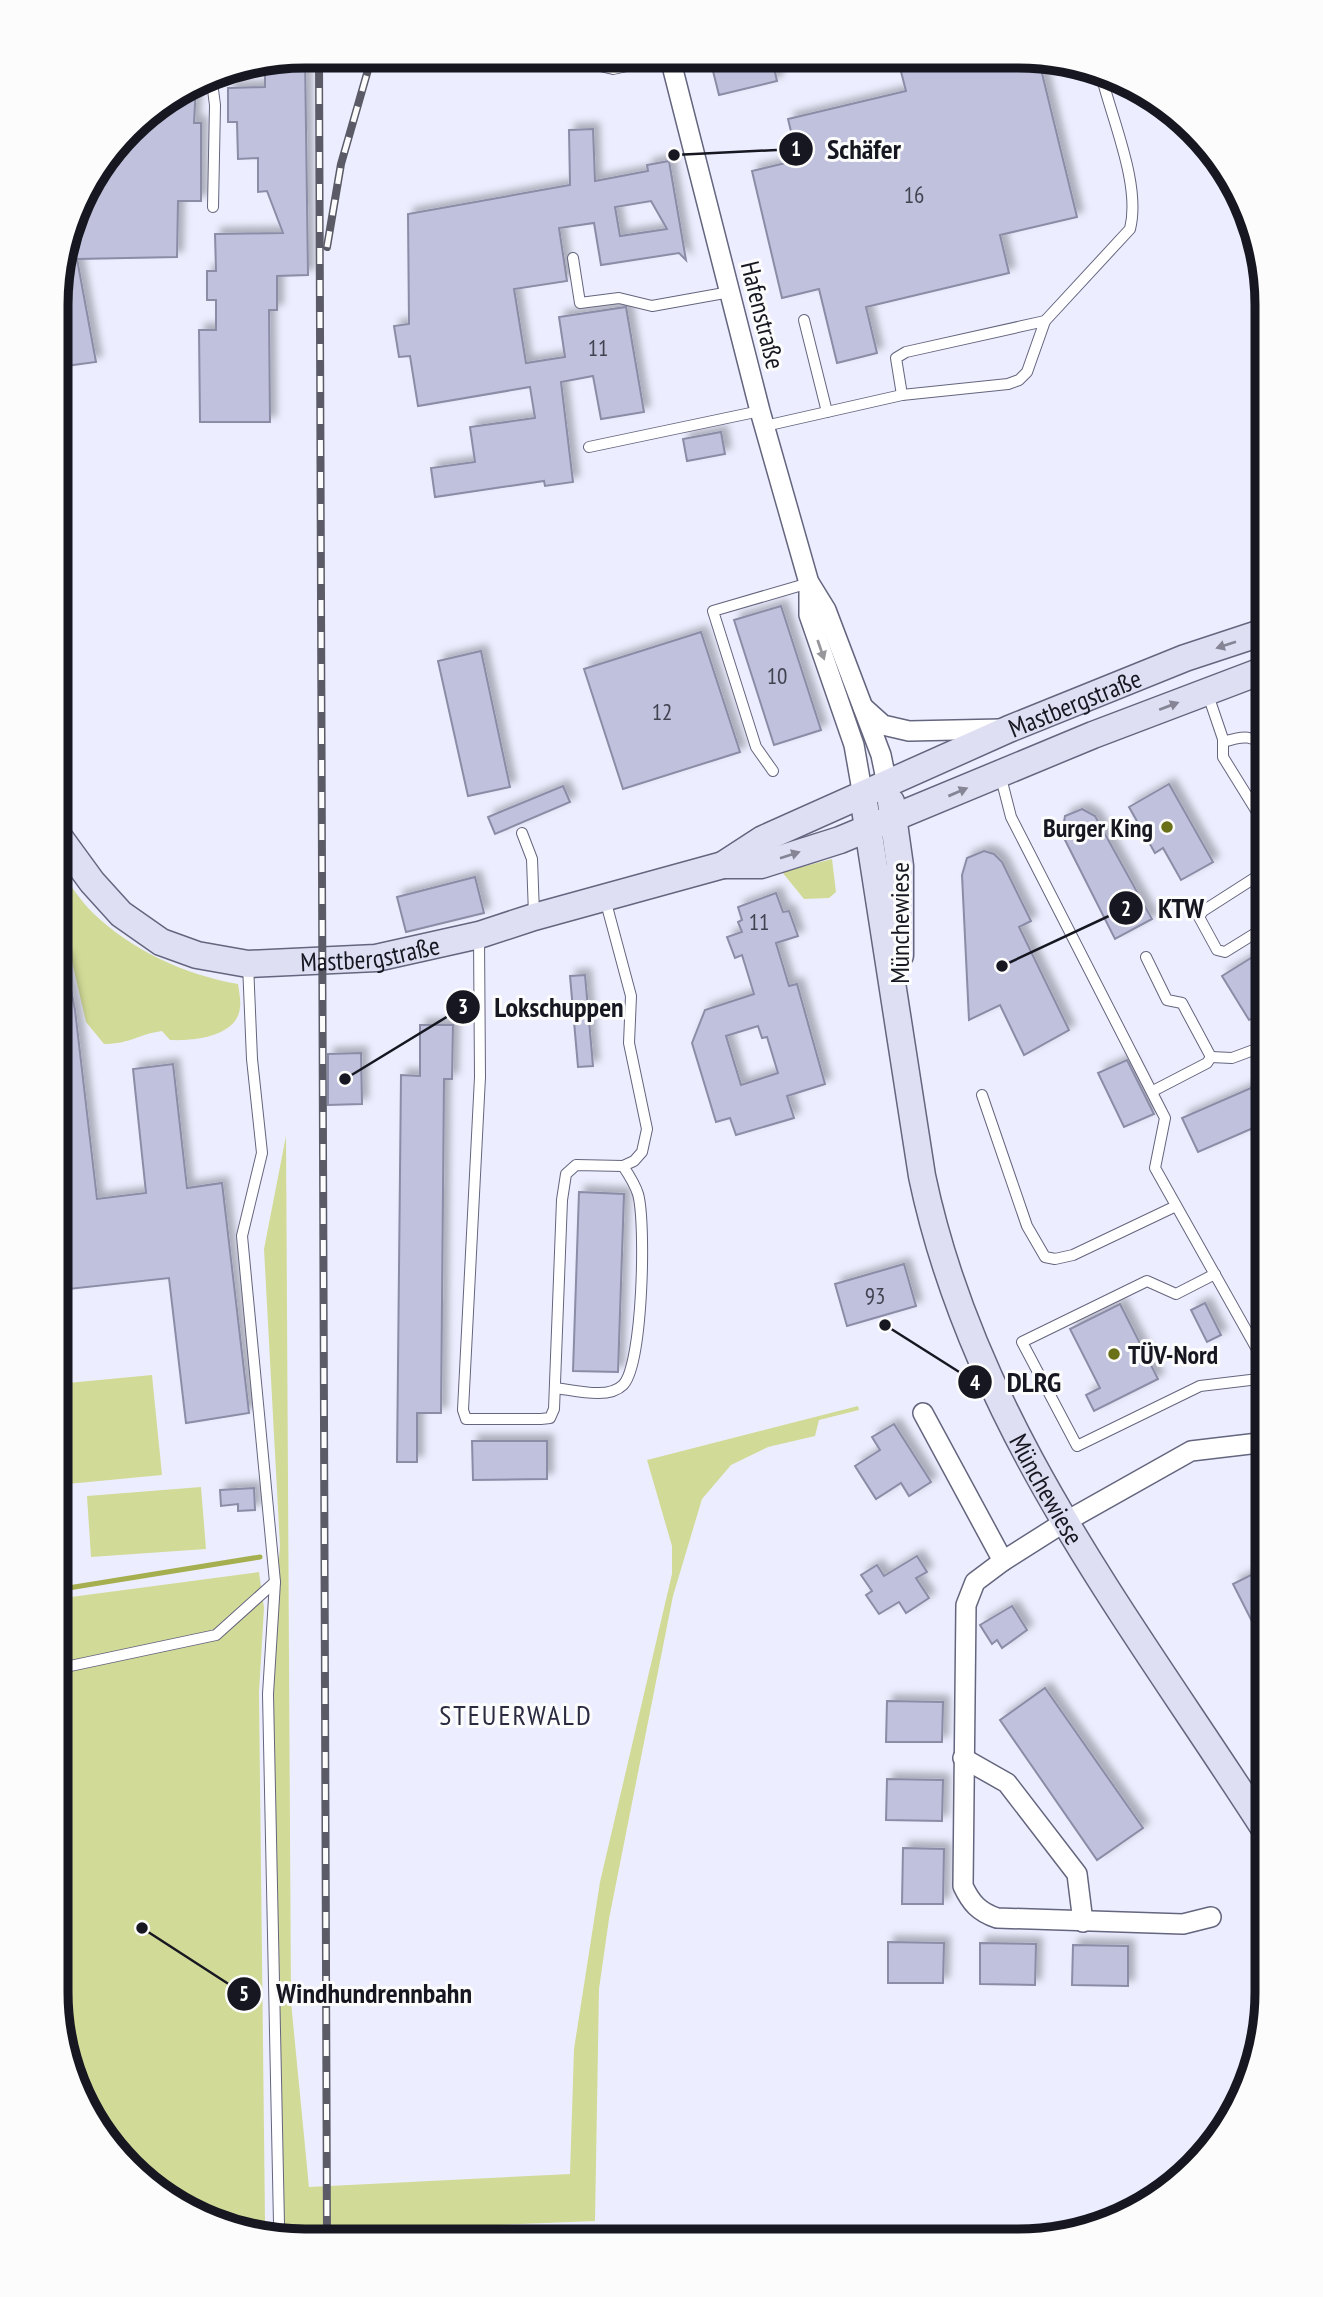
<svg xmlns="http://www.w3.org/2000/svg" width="1323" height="2297" font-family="'PT Sans Narrow',sans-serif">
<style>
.green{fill:#d2da97}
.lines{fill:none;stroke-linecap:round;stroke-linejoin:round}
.stream{stroke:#a6af4f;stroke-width:5}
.building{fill:#bfc1dd;stroke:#8b8ca6;stroke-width:2;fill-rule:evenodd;filter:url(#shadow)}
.lane-casing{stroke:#64657e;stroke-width:12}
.street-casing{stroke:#64657e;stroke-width:22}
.secondary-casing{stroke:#64657e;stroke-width:29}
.lane{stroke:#fff;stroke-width:10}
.street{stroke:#fff;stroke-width:19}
.secondary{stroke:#dfdff4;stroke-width:26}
.rail-casing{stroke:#5a5b67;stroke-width:8}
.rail{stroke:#fcfcfc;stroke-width:5;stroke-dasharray:16;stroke-linecap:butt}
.oneway{fill:#858595}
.oneway2{fill:#97979b}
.poi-dot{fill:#6a7017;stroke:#fcfcfc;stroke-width:2.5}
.labels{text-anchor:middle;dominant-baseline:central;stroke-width:6;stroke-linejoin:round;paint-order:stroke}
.number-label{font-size:23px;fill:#414250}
.street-label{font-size:26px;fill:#171721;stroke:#fcfcfc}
.poi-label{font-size:26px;font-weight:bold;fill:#171721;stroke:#fcfcfc;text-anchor:end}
.neighbourhood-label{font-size:28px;letter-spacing:2px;fill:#2a2b40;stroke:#fcfcfc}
.rim{fill:none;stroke:#171721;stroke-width:9}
.leader{fill:none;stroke:#171721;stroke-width:2.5}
.callout-dot{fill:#171721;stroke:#fcfcfc;stroke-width:2.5}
.mark-label{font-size:21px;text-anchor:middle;font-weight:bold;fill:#fff}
.callout-label{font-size:28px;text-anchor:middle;font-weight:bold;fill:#171721;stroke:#fcfcfc;stroke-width:6;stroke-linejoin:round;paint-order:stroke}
</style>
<defs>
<filter id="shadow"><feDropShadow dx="6" dy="-6" stdDeviation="3.5" flood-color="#0004"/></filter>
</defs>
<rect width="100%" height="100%" fill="#eceeff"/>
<g class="green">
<polygon points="832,859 836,892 829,898 804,899 782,872"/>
<path d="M 57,866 C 69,882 80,901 94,914 C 133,951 186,975 238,984 C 239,991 241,1000 240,1007 C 238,1037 193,1041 170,1040 L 162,1031 C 139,1034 130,1044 104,1044 L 86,1022 L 57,897 Z"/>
<polygon points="286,1136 291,2002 309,2187 570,2174 574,2049 600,1882 672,1574 672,1546 647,1460 858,1406 859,1410 819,1420 815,1436 768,1447 731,1465 702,1499 673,1596 609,1919 599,1989 595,2221 376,2230 375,2239 279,2239 268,1694 280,1546 264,1249"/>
<polygon points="152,1375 162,1475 57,1485 57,1384"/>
<polygon points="201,1487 206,1549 91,1557 87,1496"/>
<polygon points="259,1572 264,1608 259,1692 265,2221 225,2226 210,2222 141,2179 69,2072 56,1991 56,1599"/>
</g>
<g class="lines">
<polyline class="stream" points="56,1590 260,1557"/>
</g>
<g class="building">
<polygon points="305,56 308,275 277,276 277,310 269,310 270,422 200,422 199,330 216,330 216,300 207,300 207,271 216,271 215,234 283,233 267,191 258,192 258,158 238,159 237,122 228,122 228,88 265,87 265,64"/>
<polygon points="710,59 772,59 777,81 719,95"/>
<polygon points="898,60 1039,61 1077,217 1000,235 1009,273 866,307 877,353 837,363 819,289 782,298 752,171 798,160 788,119 906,91"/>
<polygon points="196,84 194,123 201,123 201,201 178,201 177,257 77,259 96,362 58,367 58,273 82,195 141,118"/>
<path d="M 593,129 L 595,181 L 648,171 L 647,165 L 669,161 L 686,260 L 679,253 L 601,265 L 594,223 L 559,228 L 567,281 L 514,289 L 526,363 L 565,357 L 559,317 L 626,307 L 644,412 L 601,419 L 593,376 L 561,382 L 573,482 L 545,486 L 544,481 L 435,497 L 431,468 L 475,462 L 470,427 L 535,418 L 530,387 L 418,406 L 410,356 L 399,357 L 394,326 L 409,324 L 408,214 L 570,185 L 569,130 ZM 651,201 L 667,229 L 620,236 L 615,207 Z"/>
<polygon points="721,432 725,454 687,461 683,439"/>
<polygon points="781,606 821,730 774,745 734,620"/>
<polygon points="701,632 740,752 623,789 584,669"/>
<polygon points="481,651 510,787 468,796 438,661"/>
<polygon points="1169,784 1213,862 1181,880 1163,848 1155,853 1129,807"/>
<polygon points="563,786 570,802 495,834 488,817"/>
<polygon points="1082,809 1095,816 1152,919 1115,939 1062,834 1065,816"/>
<polygon points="984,851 994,854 1002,862 1031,921 1019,927 1069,1030 1024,1055 1000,1005 969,1020 962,875 967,858"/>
<polygon points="475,877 484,913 406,932 397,897"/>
<path d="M 776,893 L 783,912 L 789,911 L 798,936 L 776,943 L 789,986 L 797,984 L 825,1084 L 787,1096 L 794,1118 L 736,1135 L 730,1118 L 716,1122 L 692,1043 L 705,1010 L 754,994 L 742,955 L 735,958 L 727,937 L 742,932 L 738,922 L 742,920 L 738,907 ZM 758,1026 L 762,1038 L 767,1037 L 778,1073 L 741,1085 L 726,1036 Z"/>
<polygon points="1267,948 1267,1009 1249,1020 1222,976"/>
<polygon points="57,958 65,958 75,1010 97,1199 146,1193 133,1069 173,1064 187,1188 222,1183 249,1413 186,1423 169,1278 69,1289 68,1275 59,1276"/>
<polygon points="585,975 593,1066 578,1067 570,976"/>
<polygon points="420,1025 453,1025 452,1079 444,1079 441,1413 417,1413 417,1462 397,1462 401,1075 420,1076"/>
<polygon points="361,1053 362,1104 328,1105 328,1054"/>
<polygon points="1127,1060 1154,1114 1124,1127 1098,1073"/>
<polygon points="1267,1081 1267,1122 1198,1152 1182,1118"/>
<polygon points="579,1192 624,1194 618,1372 573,1371"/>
<polygon points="904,1264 916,1306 847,1326 835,1284"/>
<polygon points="1205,1303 1221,1335 1207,1342 1191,1310"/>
<polygon points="1120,1304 1158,1379 1094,1411 1086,1395 1100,1388 1070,1329"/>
<polygon points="894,1424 931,1482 909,1496 901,1483 876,1499 855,1466 880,1450 872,1437"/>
<polygon points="472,1441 547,1441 547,1479 473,1480"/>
<polygon points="254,1488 255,1510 238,1511 238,1504 221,1506 220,1490"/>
<polygon points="917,1556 927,1572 916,1578 929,1598 906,1613 899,1602 879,1614 866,1595 872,1591 861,1575 877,1565 884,1576"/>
<polygon points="1267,1567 1267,1651 1233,1584"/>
<polygon points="1012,1606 1027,1630 1002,1648 997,1640 992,1644 980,1625"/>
<polygon points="1045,1688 1143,1828 1097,1860 1000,1720"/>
<polygon points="887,1701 943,1702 942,1742 886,1742"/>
<polygon points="887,1779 943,1780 942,1821 886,1820"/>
<polygon points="903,1848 944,1849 943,1904 902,1904"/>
<polygon points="888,1942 944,1943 943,1983 888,1983"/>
<polygon points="980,1943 1036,1944 1035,1985 980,1984"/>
<polygon points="1073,1945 1128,1946 1128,1986 1072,1985"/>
</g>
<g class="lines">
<defs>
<g id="lane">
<polyline points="571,59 613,69 664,58"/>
<polyline points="211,75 215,105 213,207"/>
<polyline points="573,258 580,303 619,298 652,306 730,292"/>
<polyline points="804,320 827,412"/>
<polyline points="902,395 896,358 906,352 1045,321"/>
<path d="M 765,426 L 902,395 L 1008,384 L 1019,380 L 1027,372 L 1045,321 L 1130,229 C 1141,186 1113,122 1102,78"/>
<polyline points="589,447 760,411"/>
<polyline points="1207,692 1223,739 1223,757 1267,828"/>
<path d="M 1223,742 C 1242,736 1255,733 1267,752"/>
<polyline points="773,771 756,747 713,611 809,583"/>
<polyline points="1000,774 1011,817 1165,1118 1155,1168 1267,1367"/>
<polyline points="522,833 532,859 534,914"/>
<polyline points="1267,926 1225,952 1217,950 1199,917 1203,911 1267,870"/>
<polyline points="479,936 480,1077 463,1410 466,1419 541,1419 550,1418 554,1409 562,1200 566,1174 576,1165 623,1166 634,1161 642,1152 647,1129 629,1043 631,996 605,899"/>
<polyline points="1146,957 1167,1000 1182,1003 1211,1057 1207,1063 1153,1091"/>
<polyline points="248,964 252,1059 262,1153 242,1236 275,1582 268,1694 279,2224"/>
<polyline points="1211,1057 1232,1058 1267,1045"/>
<polyline points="982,1095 1027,1226 1045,1257 1055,1259 1073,1255 1176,1206"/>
<polyline points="1215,1274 1176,1294 1147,1281 1022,1342 1077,1446 1200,1386 1267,1378"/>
<path d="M 555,1388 C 574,1390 608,1400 623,1385 C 643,1365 646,1222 638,1194 C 635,1184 629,1175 623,1166"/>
<polyline points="56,1669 216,1635 275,1582"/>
</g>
<g id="street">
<polyline points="670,58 760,411 809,583 809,615 854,745 863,796"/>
<polyline points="810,584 826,610 881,755 887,784"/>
<polyline points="863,707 883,725 909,731 1001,729"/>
<polyline points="923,1413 1003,1561"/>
<polyline points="963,1758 1007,1783 1077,1874 1083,1922"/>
<path d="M 1211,1917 L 1183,1924 L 997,1918 C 979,1912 971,1903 963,1886 L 966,1605 L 975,1582 L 1003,1561 L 1063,1523 L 1191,1451 L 1267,1442"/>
</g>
<g id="secondary">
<path id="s1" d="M 863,796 L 922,1176 C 974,1425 1132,1622 1266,1831"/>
<polyline points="891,802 900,866 900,955"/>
<path id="s2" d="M 57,834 L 92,882 L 121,914 L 161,942 L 197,955 L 248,964 L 376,958 L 479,935 L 534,917 L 723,865 L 761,865 L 840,840 L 1093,735 L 1267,669"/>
<path id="s3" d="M 723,865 L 763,839 L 1009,729 L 1185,658 L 1267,631"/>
</g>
</defs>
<use href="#lane" class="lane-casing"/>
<use href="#street" class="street-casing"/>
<use href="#secondary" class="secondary-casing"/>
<use href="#lane" class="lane"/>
<use href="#street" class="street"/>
<use href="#secondary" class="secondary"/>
<defs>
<g id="rail">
<polyline points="319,56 327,2239"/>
<polyline points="327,247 341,164 372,56"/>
</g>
</defs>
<use href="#rail" class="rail-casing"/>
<use href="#rail" class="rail"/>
</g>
<defs><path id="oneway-solid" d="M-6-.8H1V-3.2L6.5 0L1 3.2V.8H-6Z" transform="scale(1.75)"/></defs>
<g class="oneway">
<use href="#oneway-solid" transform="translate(1226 645) rotate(162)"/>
<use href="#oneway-solid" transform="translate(1169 706) rotate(-21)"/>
<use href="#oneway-solid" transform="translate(958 792) rotate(-23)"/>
<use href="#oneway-solid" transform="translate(790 855) rotate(-18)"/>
</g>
<use class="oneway2" href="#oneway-solid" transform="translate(821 650) rotate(71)"/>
<g class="poi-dot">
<circle cx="1167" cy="827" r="7"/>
<circle cx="1114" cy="1354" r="7"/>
</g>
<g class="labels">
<g class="number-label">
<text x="914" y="194">16</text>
<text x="598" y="347">11</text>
<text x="777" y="675">10</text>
<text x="662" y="711">12</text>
<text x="759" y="921">11</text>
<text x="875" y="1295">93</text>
</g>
<g class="street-label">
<text transform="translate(763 315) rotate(76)">Hafenstraße</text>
<text stroke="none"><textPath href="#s3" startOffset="388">Mastbergstraße</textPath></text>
<text transform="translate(899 923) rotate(-90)">Münchewiese</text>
<text stroke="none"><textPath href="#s2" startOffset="364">Mastbergstraße</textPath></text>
<text stroke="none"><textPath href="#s1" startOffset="723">Münchewiese</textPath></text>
</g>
<g class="poi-label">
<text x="1153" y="827">Burger King</text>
<text x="1128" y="1354" text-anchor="start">TÜV-Nord</text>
</g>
<g class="neighbourhood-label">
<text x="516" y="1714">STEUERWALD</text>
</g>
</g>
<path d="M0 0H1323V2297H0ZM305 68H1018A237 237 0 0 1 1255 305V1992A237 237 0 0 1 1018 2229H305A237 237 0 0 1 68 1992V305A237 237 0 0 1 305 68Z" fill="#fcfcfc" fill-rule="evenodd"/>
<path class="rim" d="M305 68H1018A237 237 0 0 1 1255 305V1992A237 237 0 0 1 1018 2229H305A237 237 0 0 1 68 1992V305A237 237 0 0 1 305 68Z"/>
<path class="leader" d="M674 155L796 149M1002 966L1126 908M345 1079L463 1007M885 1325L975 1382M142 1928L244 1994"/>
<g class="callout-dot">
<circle cx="674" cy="155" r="7"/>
<circle cx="1002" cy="966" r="7"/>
<circle cx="345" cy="1079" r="7"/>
<circle cx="885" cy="1325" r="7"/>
<circle cx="142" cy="1928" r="7"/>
<circle cx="796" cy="149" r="18"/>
<circle cx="1126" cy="908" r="18"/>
<circle cx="463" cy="1007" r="18"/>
<circle cx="975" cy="1382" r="18"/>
<circle cx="244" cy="1994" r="18"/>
</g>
<g class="mark-label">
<text x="796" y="156">1</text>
<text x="1126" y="916">2</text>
<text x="463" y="1014">3</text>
<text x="975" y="1390">4</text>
<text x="244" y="2001">5</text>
</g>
<g class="callout-label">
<text x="864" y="159">Schäfer</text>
<text x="1181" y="918">KTW</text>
<text x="559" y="1017">Lokschuppen</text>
<text x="1034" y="1392">DLRG</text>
<text x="374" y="2003">Windhundrennbahn</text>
</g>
</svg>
